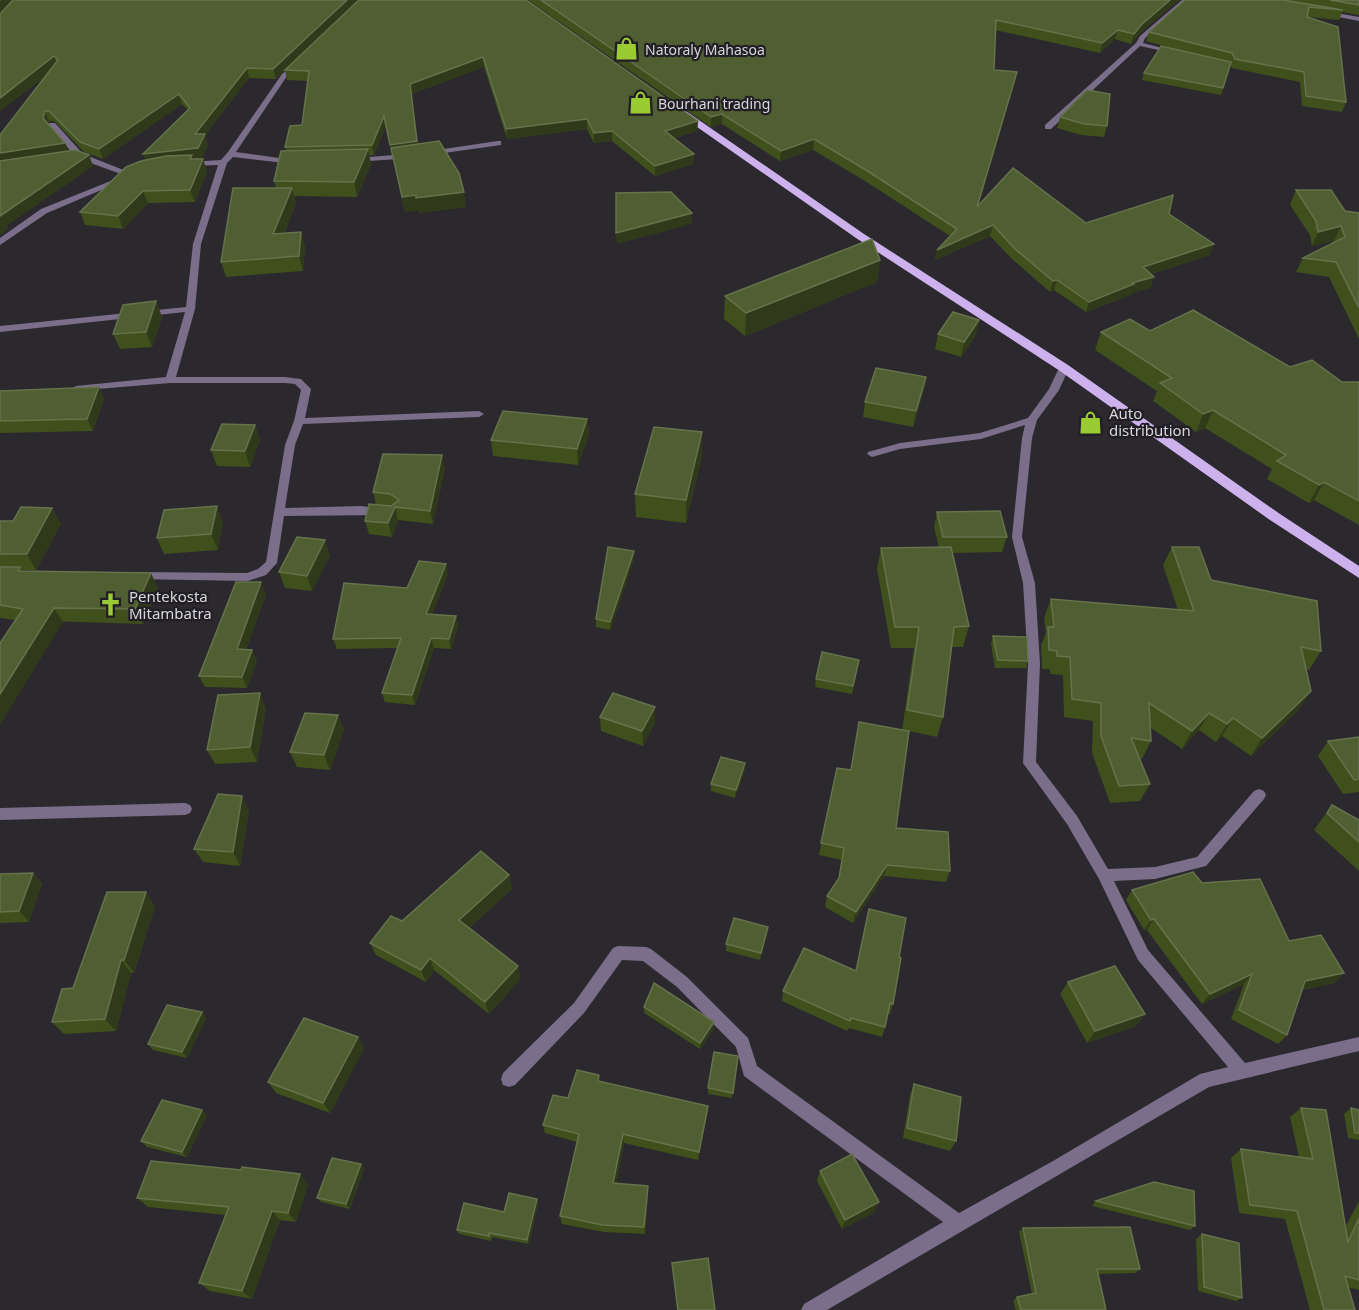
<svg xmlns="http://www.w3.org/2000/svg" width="1359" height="1310" font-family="'Noto Sans',sans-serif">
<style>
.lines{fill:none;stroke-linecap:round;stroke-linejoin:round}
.minor{fill:#7a6e8a;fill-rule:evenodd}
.tertiary{fill:#7a6e8a;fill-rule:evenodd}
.primary{fill:#cdb1ed;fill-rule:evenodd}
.wall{fill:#3f501c}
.shaded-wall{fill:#303a1b}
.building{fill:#505f31;stroke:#65724c;stroke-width:1.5}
.labels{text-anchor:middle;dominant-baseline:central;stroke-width:4.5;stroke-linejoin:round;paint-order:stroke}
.far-poi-label{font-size:14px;fill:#d8d7db;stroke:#211e25;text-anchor:start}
.poi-label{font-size:15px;fill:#d8d7db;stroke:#211e25;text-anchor:start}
</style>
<rect width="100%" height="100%" fill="#2b282e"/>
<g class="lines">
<g class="minor">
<polygon points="1182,0 1189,0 1145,38 1143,43 1177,52 1177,54 1140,46 1051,129 1045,129 1045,125 1136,43 1140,36"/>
<polygon points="294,64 299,65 287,76 236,152 293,160 297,162 293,164 233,157 227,163 201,244 195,309 176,377 285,377 301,379 311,389 305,418 479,411 484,414 479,417 303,424 295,445 285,508 361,506 386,509 387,512 386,515 284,516 277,563 266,575 248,581 132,579 130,576 136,572 247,573 258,569 266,562 285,445 294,421 301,390 295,384 285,383 170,383 73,391 71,389 76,386 166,377 185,312 0,332 0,326 186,307 193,244 218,165 189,166 185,164 189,162 221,160 228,152 282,74"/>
<polygon points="49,123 55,123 83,154 136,175 129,177 77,158 49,127"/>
<polygon points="498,141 501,141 501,145 430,155 426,153 430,151"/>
<polygon points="409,154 412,154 412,158 355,162 351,160 355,158"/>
<polygon points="118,178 125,180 47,213 0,245 0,238 41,209"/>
<polygon points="1064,365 1069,368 1059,390 1037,420 1032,438 1022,537 1035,583 1040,664 1036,762 1077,816 1108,869 1155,867 1197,857 1254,791 1259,789 1264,791 1266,795 1264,799 1206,866 1155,879 1114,881 1148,950 1245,1063 1359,1037 1359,1051 1209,1087 827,1310 801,1310 804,1304 943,1222 744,1076 736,1047 677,987 643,961 622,960 584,1013 515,1085 509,1087 503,1085 501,1079 503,1073 574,1003 613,948 618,946 646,947 651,949 687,977 748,1038 757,1066 959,1213 1053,1161 1200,1074 1228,1067 1138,960 1099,879 1067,824 1023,763 1028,664 1023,583 1012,537 1022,438 1025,425 981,439 900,449 872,457 867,454 868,452 900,443 980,433 1028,418 1049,389 1059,368"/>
<polygon points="185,803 190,805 192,809 190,813 185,815 0,820 0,808"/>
</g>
<polygon class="tertiary" points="1325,11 1359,17 1359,21 1323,14 1322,13"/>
<polygon class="primary" points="677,109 683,109 864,234 1068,365 1280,514 1359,566 1359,578 1270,520 1060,371 856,238 677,113"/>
</g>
<g class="wall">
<polygon points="0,0 526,0 698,121 697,131 674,138 694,154 693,164 655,176 612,141 594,143 587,129 507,139 484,67 411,94 418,144 466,207 419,213 418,210 405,212 386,126 374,155 369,155 371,164 357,197 294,196 296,203 284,234 301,232 305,247 303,271 226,277 221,262 276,188 274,181 286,151 285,147 302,125 308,81 287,80 285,70 276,79 249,78 205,135 208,145 201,158 207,171 195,202 148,203 123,229 85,225 80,212 145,160 188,110 182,104 103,159 84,152 54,121 49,121 48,124 69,151 89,155 93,166 7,225 8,229 0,235 0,135 47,75 0,111"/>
<polygon points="528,0 1179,0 1139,34 1131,44 1115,39 1100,53 995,30 994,70 1017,72 978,206 1086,223 1169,214 1210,255 1151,274 1151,288 1131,293 1131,295 1086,312 1054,290 1050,292 1012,259 990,236 935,260 937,250 950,236 865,181 813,150 780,161 722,124 711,127"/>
<polygon points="1185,0 1359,0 1359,15 1342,12 1339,20 1307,17 1346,102 1342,112 1302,106 1300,82 1232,68 1230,65 1221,95 1142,80 1144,73 1179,50 1146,41 1149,32"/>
<polygon points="1060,117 1107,126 1104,137 1081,135 1057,128"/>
<polygon points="1296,190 1345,211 1359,213 1359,339 1329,277 1296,272 1303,258 1334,242 1334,241 1312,246 1310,235 1290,205"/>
<polygon points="880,260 877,282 745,336 724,319 725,296"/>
<polygon points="156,301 162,317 152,347 120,349 113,334"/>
<polygon points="1150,331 1290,367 1342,382 1359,382 1359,525 1314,500 1309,503 1267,479 1272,469 1205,428 1196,432 1153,401 1157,391 1095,350 1101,332"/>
<polygon points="938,334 976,335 961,357 935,349"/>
<polygon points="926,377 923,393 913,427 863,417 865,402"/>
<polygon points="99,387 104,399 93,431 0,433 0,391"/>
<polygon points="587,419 589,435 578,465 493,456 491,440"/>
<polygon points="255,425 260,440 250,467 217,466 211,450"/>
<polygon points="702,455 686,523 636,517 635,494"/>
<polygon points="445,468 433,524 398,520 392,537 369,534 365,521 376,505 373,492"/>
<polygon points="52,508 61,524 36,570 22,570 22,571 158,588 143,624 15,620 0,618 0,521 13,521"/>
<polygon points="937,512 1007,537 1002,552 952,553 969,626 963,647 951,647 943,717 937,737 909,731 896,828 950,871 946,882 884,876 853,923 825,907 827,896 839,879 842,860 819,855 837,768 851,770 902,730 914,648 891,648 877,569 881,548 939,548 934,527"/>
<polygon points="223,522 218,550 164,554 157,538"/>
<polygon points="1172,547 1211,580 1321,651 1309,670 1306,669 1311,691 1299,709 1251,756 1222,736 1216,742 1199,730 1182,749 1151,728 1151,741 1142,759 1140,758 1150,784 1140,801 1110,803 1092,753 1093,721 1064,717 1063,675 1050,674 1050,669 1042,669 1041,645 1046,633 1044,618 1051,599 1178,610 1163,565"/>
<polygon points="634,551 634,559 610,630 596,627 596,619"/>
<polygon points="330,555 312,591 285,588 279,572"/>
<polygon points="448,574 432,614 456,616 458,626 451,649 434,648 415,705 385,702 382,693 397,648 337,649 333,639 407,588"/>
<polygon points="266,594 246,650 252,650 257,661 247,688 205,687 199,676"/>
<polygon points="993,636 1028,661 1026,668 995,668 991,644"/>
<polygon points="859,660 852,694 815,687 816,679"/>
<polygon points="655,707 655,722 643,746 601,731 600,717"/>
<polygon points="266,708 257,762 215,764 207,750"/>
<polygon points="338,715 344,730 330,770 297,767 290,752"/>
<polygon points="1359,737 1359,792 1343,794 1318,756 1328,741"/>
<polygon points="745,770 735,798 711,791 711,784"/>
<polygon points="1332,805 1359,820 1359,871 1314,830"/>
<polygon points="249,810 240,866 203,862 194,849"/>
<polygon points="33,873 42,884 29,922 0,923 0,874"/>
<polygon points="509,875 512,889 469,928 521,978 489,1014 434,970 426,982 376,955 370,943 402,921"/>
<polygon points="1202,883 1289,941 1344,973 1334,983 1302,990 1287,1035 1278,1044 1231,1019 1244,984 1202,1004 1147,930 1144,930 1126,900 1132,890"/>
<polygon points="155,906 134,973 131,973 116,1031 64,1034 52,1022 73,988"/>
<polygon points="768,927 760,960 726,951 726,944"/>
<polygon points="899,957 893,1004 890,1014 888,1014 885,1027 882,1037 849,1028 847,1031 782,1001 783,991 855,971"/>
<polygon points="1068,982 1145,1014 1136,1026 1087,1043 1060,994"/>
<polygon points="644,1007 714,1028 700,1049 644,1013"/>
<polygon points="202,1012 206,1018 187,1058 153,1050 148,1044"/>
<polygon points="358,1037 364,1048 330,1113 276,1093 268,1082"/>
<polygon points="738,1056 732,1098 708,1094 708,1088"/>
<polygon points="600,1082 708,1106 707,1115 698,1160 624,1143 616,1184 648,1194 645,1234 604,1232 562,1224 560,1216 577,1142 545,1133 543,1125 568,1098"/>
<polygon points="914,1084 956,1141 950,1151 903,1138 910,1095"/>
<polygon points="1301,1108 1345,1228 1359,1201 1359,1290 1348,1287 1355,1310 1310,1310 1285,1219 1239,1213 1231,1158 1241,1149 1299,1157 1290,1117"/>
<polygon points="1351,1108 1359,1110 1359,1140 1348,1138 1344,1114"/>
<polygon points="207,1115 187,1157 147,1147 141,1141"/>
<polygon points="361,1164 364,1169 350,1209 321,1202 317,1198"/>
<polygon points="820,1171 875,1212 842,1229 817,1181"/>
<polygon points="308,1184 296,1222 280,1220 252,1299 210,1291 199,1283 226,1215 148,1207 137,1198"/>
<polygon points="537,1199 538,1204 529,1244 492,1237 491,1241 459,1234 457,1230"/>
<polygon points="1096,1201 1195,1226 1190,1230 1092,1206"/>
<polygon points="1023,1228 1140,1269 1135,1273 1098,1274 1106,1310 1016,1310 1013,1301 1017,1297 1032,1294 1019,1232"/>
<polygon points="1202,1234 1242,1298 1236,1301 1198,1291 1196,1239"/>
<polygon points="672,1263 715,1310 677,1310"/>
</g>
<g class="shaded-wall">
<polygon points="2,0 14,0 0,16 0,2"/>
<polygon points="347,0 359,0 276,79 273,69"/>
<polygon points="1170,0 1179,0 1139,34 1131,44 1134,34 1141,25"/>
<polygon points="1118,30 1115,39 1100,53 1102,43"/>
<polygon points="54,56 58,66 0,111 0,98"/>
<polygon points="483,57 484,67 411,94 418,151 392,155 390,145 410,84"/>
<polygon points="247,68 249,78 205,135 208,145 201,158 146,164 143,154 195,134"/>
<polygon points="1017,72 1015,82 975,218 977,207"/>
<polygon points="179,94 182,104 103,159 99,149"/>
<polygon points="45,111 49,121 47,129 43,118"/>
<polygon points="722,114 722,124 711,127 711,117"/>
<polygon points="384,116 386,126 374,155 372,145"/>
<polygon points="587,119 587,129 507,139 506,129"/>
<polygon points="698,121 697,131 665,141 665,131"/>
<polygon points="612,131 612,141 594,143 594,133"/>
<polygon points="814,139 813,150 780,161 781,151"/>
<polygon points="65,143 70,153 0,164 0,153"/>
<polygon points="368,149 371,164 357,197 354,182"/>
<polygon points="694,154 693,164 655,176 655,166"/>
<polygon points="89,155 93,166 7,225 8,229 0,235 0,216"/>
<polygon points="203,159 207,171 195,202 190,190"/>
<polygon points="292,188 296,203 277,250 273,234"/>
<polygon points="143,191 148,203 123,229 118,216"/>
<polygon points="464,192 466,207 419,213 416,198"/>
<polygon points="416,195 418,210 405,212 402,197"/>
<polygon points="692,213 692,224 617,244 616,233"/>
<polygon points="993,225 990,236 935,260 937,250"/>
<polygon points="1341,226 1334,241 1312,246 1318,232"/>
<polygon points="301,232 305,247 303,271 299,256"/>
<polygon points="1214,244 1210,255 1139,278 1143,267"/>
<polygon points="880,260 877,282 745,336 746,313"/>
<polygon points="1154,277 1151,288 1131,293 1131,295 1086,312 1089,302 1132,283"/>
<polygon points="1057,280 1054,290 1050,292 1053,281"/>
<polygon points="156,301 162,317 152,347 146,332"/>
<polygon points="979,320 976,335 961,357 964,342"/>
<polygon points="926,377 923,393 913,427 916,411"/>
<polygon points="99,387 104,399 93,431 87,419"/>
<polygon points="1213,410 1205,428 1196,432 1203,414"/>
<polygon points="587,419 589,435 578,465 577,449"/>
<polygon points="255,425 260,440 250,467 245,451"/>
<polygon points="702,432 702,455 686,523 686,500"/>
<polygon points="442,455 445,468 433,524 430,511"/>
<polygon points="1324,482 1314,500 1309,503 1319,485"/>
<polygon points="217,506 223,522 218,550 211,534"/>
<polygon points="395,507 398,520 392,537 388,523"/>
<polygon points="52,508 61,524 36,570 27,554"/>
<polygon points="325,540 330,555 312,591 307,576"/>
<polygon points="634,551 634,559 610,630 610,622"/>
<polygon points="446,564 448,574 428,623 426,614"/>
<polygon points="151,573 158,588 143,624 135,609"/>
<polygon points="261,582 266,594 242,661 237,649"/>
<polygon points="54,608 63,622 0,725 0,694"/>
<polygon points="456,616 458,626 451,649 449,639"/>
<polygon points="431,638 434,648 415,705 412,695"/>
<polygon points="252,650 257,661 247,688 242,677"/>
<polygon points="1311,691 1299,709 1251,756 1262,738"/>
<polygon points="260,693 266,708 257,762 250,747"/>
<polygon points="655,707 655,722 643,746 642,731"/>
<polygon points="1209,713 1199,730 1182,749 1192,731"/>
<polygon points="338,715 344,730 330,770 324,755"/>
<polygon points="1233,718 1222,736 1216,742 1227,724"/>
<polygon points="745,763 745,770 735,798 736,790"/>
<polygon points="242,796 249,810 240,866 233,852"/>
<polygon points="887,865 884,876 853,923 856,912"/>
<polygon points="33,873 42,884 29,922 19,911"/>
<polygon points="509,875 512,889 463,933 459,920"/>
<polygon points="146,892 155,906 134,973 124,960"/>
<polygon points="1154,919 1147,930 1144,930 1151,920"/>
<polygon points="768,927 767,934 760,960 761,953"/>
<polygon points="430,958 434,970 426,982 421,970"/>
<polygon points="121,960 131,973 116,1031 105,1019"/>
<polygon points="518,966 521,978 489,1014 485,1002"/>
<polygon points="1344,973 1334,983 1296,991 1305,981"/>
<polygon points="1252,974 1244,984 1202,1004 1210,994"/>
<polygon points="202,1012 206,1018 187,1058 182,1052"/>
<polygon points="1145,1014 1136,1026 1087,1043 1095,1031"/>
<polygon points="714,1022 714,1028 700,1049 700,1043"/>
<polygon points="358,1037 364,1048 330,1113 323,1103"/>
<polygon points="708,1106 707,1115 698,1160 699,1152"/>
<polygon points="202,1110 207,1115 187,1157 182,1152"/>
<polygon points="623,1134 624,1143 615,1191 613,1183"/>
<polygon points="361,1164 364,1169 350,1209 346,1204"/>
<polygon points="300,1174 308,1184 296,1222 288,1213"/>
<polygon points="648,1186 648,1194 645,1234 644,1227"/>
<polygon points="537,1199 538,1204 529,1244 527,1240"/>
<polygon points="879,1202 875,1212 842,1229 845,1220"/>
<polygon points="272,1211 280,1220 252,1299 242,1291"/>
</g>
<g class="building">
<polygon points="13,0 347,0 273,69 247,68 195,134 205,134 198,148 143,154 190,108 179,94 99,149 80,142 49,111 45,111 43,118 65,143 0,153 0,135 58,60 54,56 0,98 0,14"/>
<polygon points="359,0 526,0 698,121 665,131 694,154 655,166 612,131 594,133 587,119 506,129 483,57 410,84 417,141 390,145 384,116 372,145 285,147 290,126 302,125 309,71 285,70"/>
<polygon points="541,0 1170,0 1141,25 1134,34 1118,30 1102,43 996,20 994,70 1017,72 977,207 1013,168 1086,223 1173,195 1169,214 1214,244 1143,267 1154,277 1132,283 1134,284 1089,302 1057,280 1053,281 1014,248 993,225 937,250 957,229 866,170 814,139 781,151 722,114 711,117"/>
<polygon points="1185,0 1283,0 1343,10 1309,7 1307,17 1338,27 1346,102 1306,96 1304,72 1235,59 1232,53 1149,32"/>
<polygon points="1330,0 1359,0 1359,5"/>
<polygon points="1161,46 1231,62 1223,88 1144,73"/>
<polygon points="1087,90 1110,94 1107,126 1084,124 1060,117"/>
<polygon points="439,141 459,173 464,192 416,198 416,195 402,197 391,148"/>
<polygon points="368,149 354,182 274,181 281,151"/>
<polygon points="75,150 89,155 0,216 0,161"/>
<polygon points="192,155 190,159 203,159 190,190 143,191 118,216 80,212 126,167 141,161 166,156"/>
<polygon points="233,188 292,188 273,234 301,232 299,256 221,262"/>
<polygon points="1296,190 1331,190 1345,211 1359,213 1359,308 1336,262 1303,258 1345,237 1341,226 1318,232 1316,221"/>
<polygon points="671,192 692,213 616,233 616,193"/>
<polygon points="872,239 880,260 746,313 725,296"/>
<polygon points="156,301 146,332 113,334 123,305"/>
<polygon points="1193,310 1290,367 1312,360 1342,382 1359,382 1359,501 1324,482 1319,485 1277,461 1286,455 1213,410 1203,414 1160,383 1172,378 1101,332 1130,319 1150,331"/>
<polygon points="953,312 979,320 964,342 938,334"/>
<polygon points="876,368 926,377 916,411 865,402"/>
<polygon points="99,387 87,419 0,421 0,391"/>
<polygon points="503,411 587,419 577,449 491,440"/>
<polygon points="222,424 255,425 245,451 211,450"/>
<polygon points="654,427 702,432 686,500 635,494"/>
<polygon points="383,454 442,455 430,511 395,507 388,523 365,521 369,504 391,506 399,500 390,494 373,492"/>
<polygon points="217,506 211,534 157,538 164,510"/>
<polygon points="21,507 52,508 27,554 0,554 0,521 13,521"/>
<polygon points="1000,511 1007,537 943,537 937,512"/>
<polygon points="297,537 325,540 307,576 279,572"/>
<polygon points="608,547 634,551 610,622 596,619"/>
<polygon points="951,547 969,626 954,627 943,717 907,710 919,627 895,627 881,548"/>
<polygon points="1172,547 1199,547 1211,580 1317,601 1321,651 1301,647 1311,691 1262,738 1233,718 1227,724 1209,713 1192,731 1149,703 1151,741 1131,738 1150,784 1119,786 1101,736 1101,703 1072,699 1070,657 1057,656 1057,651 1049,650 1048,627 1054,627 1051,599 1194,611"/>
<polygon points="419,561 446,564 426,614 456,616 449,639 431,638 412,695 382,693 401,638 333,639 344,583 407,588"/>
<polygon points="0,567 20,567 18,571 151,573 135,609 54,608 0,694 0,643 23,609 0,605"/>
<polygon points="236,582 261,582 237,649 252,650 242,677 199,676"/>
<polygon points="993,636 1027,637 1028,661 998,660"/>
<polygon points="822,652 859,660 853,686 816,679"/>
<polygon points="260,693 250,747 207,750 218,695"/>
<polygon points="613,693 655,707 642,731 600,717"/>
<polygon points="305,713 338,715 324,755 290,752"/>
<polygon points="859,722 909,731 896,828 948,832 950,871 887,865 856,912 827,896 839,878 844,848 821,843 837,768 851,770"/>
<polygon points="1359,737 1359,779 1354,780 1328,741"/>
<polygon points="721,757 745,763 736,790 711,784"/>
<polygon points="218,794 242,796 233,852 194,849"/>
<polygon points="1332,805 1359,820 1359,842 1327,813"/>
<polygon points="481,851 509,875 459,920 518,966 485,1002 430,958 421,970 370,943 391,916 402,921"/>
<polygon points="1193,872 1202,883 1260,879 1289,941 1321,935 1344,973 1305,981 1287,1035 1239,1010 1252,974 1210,994 1154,919 1151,920 1132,890"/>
<polygon points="33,873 19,911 0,912 0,874"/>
<polygon points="107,892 146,892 124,960 121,960 105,1019 52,1022 62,989 73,988"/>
<polygon points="869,909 906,918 899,957 901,958 893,1004 890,1003 885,1027 851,1018 850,1021 783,991 804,948 856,971"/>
<polygon points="734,918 768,927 761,953 726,944"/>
<polygon points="1115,966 1145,1014 1095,1031 1068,982"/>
<polygon points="654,983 714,1022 700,1043 644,1007"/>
<polygon points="167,1005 202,1012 182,1052 148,1044"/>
<polygon points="304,1018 358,1037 323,1103 268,1082"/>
<polygon points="714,1052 738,1056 733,1093 708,1088"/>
<polygon points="577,1070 599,1075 598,1081 708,1106 699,1152 623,1134 613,1183 648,1186 644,1227 602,1225 560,1216 579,1134 543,1125 553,1095 568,1098"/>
<polygon points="914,1084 961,1097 956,1141 907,1128"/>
<polygon points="162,1100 202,1110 182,1152 141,1141"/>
<polygon points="1301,1108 1326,1110 1348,1242 1359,1218 1359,1280 1345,1276 1355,1310 1324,1310 1297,1211 1250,1205 1241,1149 1313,1159"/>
<polygon points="1351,1108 1359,1110 1359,1133 1355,1133"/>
<polygon points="852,1154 879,1202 845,1220 820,1171"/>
<polygon points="332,1158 361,1164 346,1204 317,1198"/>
<polygon points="151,1161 241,1170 242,1167 300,1174 288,1213 272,1211 242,1291 199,1283 229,1207 137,1198"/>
<polygon points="1154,1182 1194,1191 1195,1226 1096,1201"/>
<polygon points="509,1193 537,1199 527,1240 489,1233 489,1236 457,1230 464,1203 504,1212"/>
<polygon points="1130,1227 1140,1269 1097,1269 1106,1310 1021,1310 1017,1297 1036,1293 1023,1228"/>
<polygon points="1202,1234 1239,1243 1242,1298 1204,1287"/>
<polygon points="708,1258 715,1310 678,1310 672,1263"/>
</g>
<defs>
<symbol id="shop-bare" viewBox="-9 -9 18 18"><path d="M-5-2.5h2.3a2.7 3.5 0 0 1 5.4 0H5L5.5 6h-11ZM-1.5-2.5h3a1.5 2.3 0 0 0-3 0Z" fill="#9bcb33" stroke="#211e25" stroke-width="2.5" paint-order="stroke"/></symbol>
<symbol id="church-bare" viewBox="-9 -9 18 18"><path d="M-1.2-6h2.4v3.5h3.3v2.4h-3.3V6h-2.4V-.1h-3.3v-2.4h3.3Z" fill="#9bcb33" stroke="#211e25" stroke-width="2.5" paint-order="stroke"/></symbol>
</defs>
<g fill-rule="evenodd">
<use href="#shop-bare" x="610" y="32" width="33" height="33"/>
<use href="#shop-bare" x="624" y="86" width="33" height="33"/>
<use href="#shop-bare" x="1074" y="406" width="33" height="33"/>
<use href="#church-bare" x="94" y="588" width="33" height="33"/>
</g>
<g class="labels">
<g class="far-poi-label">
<text x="645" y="49">Natoraly Mahasoa</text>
<text x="658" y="103">Bourhani trading</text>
</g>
<g class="poi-label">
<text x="1109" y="413">Auto<tspan x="1109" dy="17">distribution</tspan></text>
<text x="129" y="596">Pentekosta<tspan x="129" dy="17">Mitambatra</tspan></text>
</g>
</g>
</svg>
